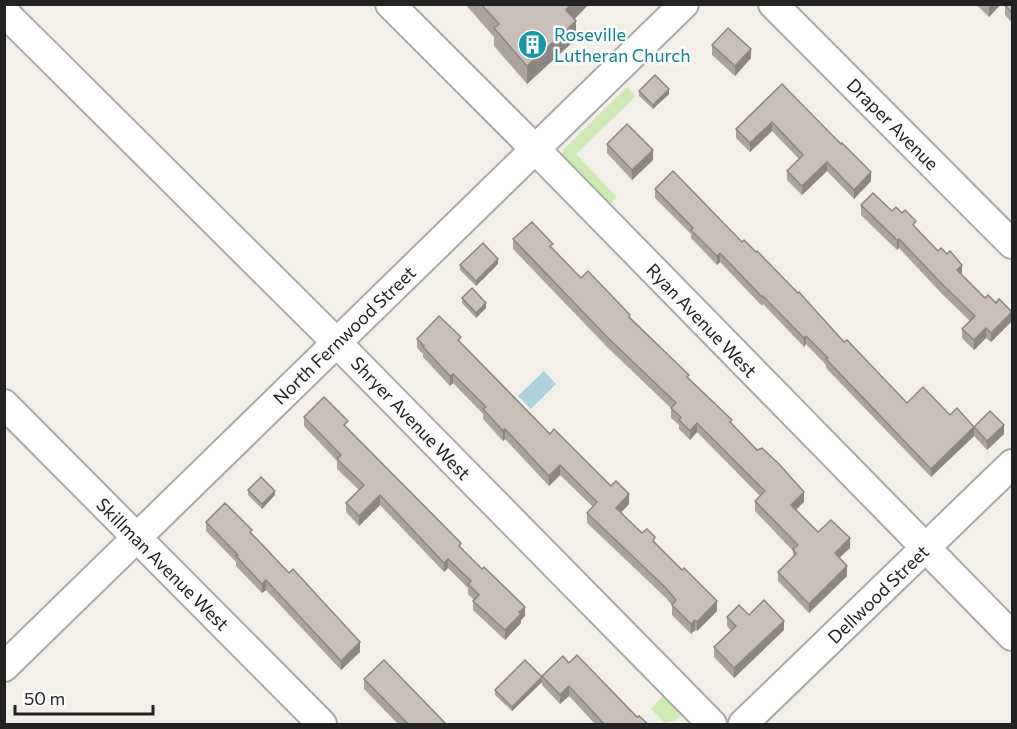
<svg xmlns="http://www.w3.org/2000/svg" width="1017" height="729" font-family="Commissioner,sans-serif">
<style>
.grass{fill:#cdebb0}
.water{fill:#aad3df}
.lines{fill:none;stroke-linecap:round;stroke-linejoin:round}
.minor-casing{stroke:#a9a9a9;stroke-width:32}
.minor{stroke:#fff;stroke-width:28}
.wall{fill:#aba49e}
.shaded-wall{fill:#8b8681}
.building{fill:#c7bfb8;stroke:#8b8681;stroke-width:1.5}
.labels{text-anchor:middle;dominant-baseline:central;stroke-width:5;stroke-linejoin:round;paint-order:stroke}
.culture-label{font-size:18px;fill:#0d838f;stroke:#fff;text-anchor:start}
.street-label{font-size:18px;fill:#222;stroke:#fff}
</style>
<rect width="100%" height="100%" fill="#f2efe9"/>
<g class="grass">
<polygon points="627,87 636,96 576,154 617,197 607,207 561,156 563,150"/>
<polygon points="665,694 684,713 676,720 665,723 651,709"/>
</g>
<polygon class="water" points="544,371 556,384 531,409 518,396"/>
<g class="lines">
<defs>
<g id="minor">
<polyline points="390,4 535,149 1012,636"/>
<polyline points="773,4 1012,244"/>
<polyline points="4,12 336,342 712,724"/>
<polyline points="4,404 322,724"/>
<polyline points="4,667 684,4"/>
<polyline points="743,724 1012,464"/>
</g>
</defs>
<use href="#minor" class="minor-casing"/>
<use href="#minor" class="minor"/>
</g>
<g class="wall">
<polygon points="465,4 589,4 574,19 576,39 527,84 494,46 494,37"/>
<polygon points="976,4 1001,4 989,17"/>
<polygon points="1012,4 1012,23 1005,15 1005,5"/>
<polygon points="712,45 751,58 735,76 712,55"/>
<polygon points="782,84 871,181 854,199 827,171 802,195 787,180 787,171 799,159 772,131 750,152 736,138 736,129"/>
<polygon points="639,91 669,94 653,109 639,96"/>
<polygon points="607,144 653,160 632,180 607,153"/>
<polygon points="655,189 742,242 907,403 950,415 974,427 1004,434 987,450 974,436 931,477 826,368 826,365 806,344 804,347 763,304 762,306 720,262 717,265 691,238 691,234 655,198"/>
<polygon points="861,205 892,211 916,229 985,298 1012,321 991,342 986,338 974,350 962,338 962,329 970,321 942,294 899,248 897,250 861,215"/>
<polygon points="513,239 553,249 581,278 630,318 804,502 796,510 818,532 850,548 839,558 847,576 809,613 778,581 778,572 793,557 793,551 755,511 755,501 760,496 697,432 690,440 679,429 679,425 671,418 671,408 608,348 513,249"/>
<polygon points="498,264 476,286 460,270 460,265"/>
<polygon points="462,298 486,308 476,318 462,303"/>
<polygon points="417,339 461,343 550,434 629,504 621,513 642,533 655,542 717,611 697,631 695,630 691,634 672,615 672,605 665,597 587,523 587,513 593,507 560,475 549,486 505,439 503,441 483,419 483,414 453,383 450,386 423,357 423,354 417,348"/>
<polygon points="304,417 348,428 525,616 521,620 521,623 505,640 473,610 473,601 474,600 468,594 468,588 448,568 444,572 380,505 359,526 346,512 346,503 359,490 337,469 337,461 304,426"/>
<polygon points="248,490 275,495 262,509 248,495"/>
<polygon points="206,522 252,534 360,652 341,670 266,590 262,593 236,566 236,562 206,531"/>
<polygon points="749,615 784,630 734,678 714,657 714,647 731,631 727,626 727,617"/>
<polygon points="569,663 637,717 648,724 595,724 569,696 560,704 542,685 542,676"/>
<polygon points="364,679 446,724 398,724 364,689"/>
<polygon points="542,682 512,711 495,695 495,690"/>
</g>
<g class="shaded-wall">
<polygon points="571,4 589,4 566,28 566,10"/>
<polygon points="992,4 1001,4 989,17 989,7"/>
<polygon points="576,21 576,39 527,84 527,66"/>
<polygon points="751,49 751,58 735,76 735,66"/>
<polygon points="669,89 669,94 653,109 653,105"/>
<polygon points="772,122 772,131 750,152 750,143"/>
<polygon points="653,150 653,160 632,180 632,170"/>
<polygon points="827,162 827,171 802,195 802,186"/>
<polygon points="871,172 871,181 854,199 854,190"/>
<polygon points="899,239 899,248 897,250 897,240"/>
<polygon points="720,253 720,262 717,265 717,256"/>
<polygon points="498,259 498,264 476,286 476,281"/>
<polygon points="962,265 962,274 957,270"/>
<polygon points="486,303 486,308 476,318 476,313"/>
<polygon points="1012,312 1012,321 991,342 991,333"/>
<polygon points="986,328 986,338 974,350 974,340"/>
<polygon points="806,336 806,344 804,347 804,338"/>
<polygon points="453,374 453,383 450,386 450,376"/>
<polygon points="697,423 697,432 690,440 690,431"/>
<polygon points="1004,425 1004,434 987,450 987,441"/>
<polygon points="974,427 974,436 931,477 931,469"/>
<polygon points="505,429 505,439 503,441 503,431"/>
<polygon points="560,465 560,475 549,486 549,476"/>
<polygon points="275,491 275,495 262,509 262,504"/>
<polygon points="804,492 804,502 791,514 791,505"/>
<polygon points="629,494 629,504 616,517 616,508"/>
<polygon points="380,495 380,505 359,526 359,516"/>
<polygon points="850,538 850,548 835,562 835,553"/>
<polygon points="448,559 448,568 444,572 444,563"/>
<polygon points="847,566 847,576 809,613 809,604"/>
<polygon points="266,580 266,590 262,593 262,584"/>
<polygon points="717,601 717,611 697,631 697,622"/>
<polygon points="525,607 525,616 521,620 521,623 505,640 505,630"/>
<polygon points="695,620 695,630 691,634 691,624"/>
<polygon points="784,621 784,630 734,678 734,668"/>
<polygon points="360,642 360,652 341,670 341,661"/>
<polygon points="542,677 542,682 512,711 512,707"/>
<polygon points="569,686 569,696 560,704 560,695"/>
</g>
<g class="building">
<polygon points="481,4 571,4 566,10 576,21 527,66 494,28 499,24"/>
<polygon points="1005,4 1012,4 1012,13 1005,5"/>
<polygon points="728,28 751,49 735,66 712,45"/>
<polygon points="655,75 669,89 653,105 639,91"/>
<polygon points="782,84 841,144 842,143 871,172 854,190 827,162 802,186 787,171 803,155 772,122 750,143 736,129"/>
<polygon points="627,124 653,150 632,170 607,144"/>
<polygon points="673,171 742,242 744,240 756,252 757,251 798,293 799,292 844,342 847,340 907,403 923,387 950,415 957,408 974,427 990,411 1004,425 987,441 974,427 931,469 826,359 828,358 806,336 804,338 763,296 762,297 720,253 717,256 691,230 693,228 655,189"/>
<polygon points="873,193 892,211 896,207 902,213 905,210 916,221 913,225 938,251 941,248 947,254 950,251 962,265 957,270 985,298 988,295 996,303 999,299 1012,312 991,333 986,328 974,340 962,329 975,316 942,284 899,239 897,240 861,205"/>
<polygon points="532,222 553,244 550,246 581,278 588,271 630,315 629,317 689,375 687,377 732,420 730,422 757,450 762,448 779,464 804,492 791,505 818,532 831,520 850,538 835,553 847,566 809,604 778,572 796,554 793,549 798,545 755,501 765,491 697,423 690,431 679,420 681,417 671,408 676,403 608,338 513,239"/>
<polygon points="483,243 498,259 476,281 460,265"/>
<polygon points="472,288 486,303 476,313 462,298"/>
<polygon points="439,316 461,337 458,340 550,434 554,429 611,486 616,481 629,494 616,508 642,533 647,529 655,537 653,541 682,570 684,568 717,601 697,622 695,620 691,624 672,605 676,600 665,587 587,513 597,502 560,465 549,476 505,429 503,431 483,409 486,407 453,374 450,376 423,347 424,346 417,339"/>
<polygon points="324,397 348,421 344,425 461,543 459,546 482,569 484,567 525,607 519,612 521,614 505,630 473,601 479,595 468,584 471,581 448,559 444,563 380,495 359,516 346,503 364,485 337,459 341,455 304,417"/>
<polygon points="261,477 275,491 262,504 248,490"/>
<polygon points="225,503 252,530 250,532 289,573 293,569 360,642 341,661 266,580 262,584 236,556 238,555 206,522"/>
<polygon points="764,600 784,621 734,668 714,647 736,626 727,617 739,605 749,615"/>
<polygon points="577,655 637,717 639,716 648,724 604,724 569,686 560,695 542,676 563,656 569,663"/>
<polygon points="384,660 446,724 408,724 364,679"/>
<polygon points="525,660 542,677 512,707 495,690"/>
</g>
<defs>
<symbol id="building-disc" viewBox="-11 -11 22 22"><circle r="9.5" fill="#0f9aa8" stroke="#fff"/><path d="M-4-6H4V6H1V3H-1V6H-4ZM-2.5-4.3h1.7v1.8h-1.7ZM.8-4.3h1.7v1.8H.8ZM-2.5-1h1.7V.8h-1.7ZM.8-1h1.7V.8H.8Z" fill="#fff"/></symbol>
</defs>
<g fill-rule="evenodd">
<use href="#building-disc" x="516" y="28" width="33" height="33"/>
</g>
<g class="labels">
<g class="culture-label">
<text x="554" y="34">Roseville<tspan x="554" dy="21">Lutheran Church</tspan></text>
</g>
<g class="street-label">
<text transform="translate(893 124) rotate(45)">Draper Avenue</text>
<text transform="translate(702 320) rotate(46)">Ryan Avenue West</text>
<text transform="translate(344 335) rotate(-44)">North Fernwood Street</text>
<text transform="translate(411 418) rotate(46)">Shryer Avenue West</text>
<text transform="translate(163 564) rotate(45)">Skillman Avenue West</text>
<text transform="translate(878 594) rotate(-44)">Dellwood Street</text>
</g>
</g>
<rect width="1017" height="729" fill="none" stroke="#222222" stroke-width="12"/>
<path d="M15 705v9h138v-9" fill="none" stroke="#222222" stroke-width="3"/>
<text x="24" y="705" font-size="18" fill="#222222" stroke="#ffffff" stroke-width="4.5" paint-order="stroke">50 m</text>
</svg>
